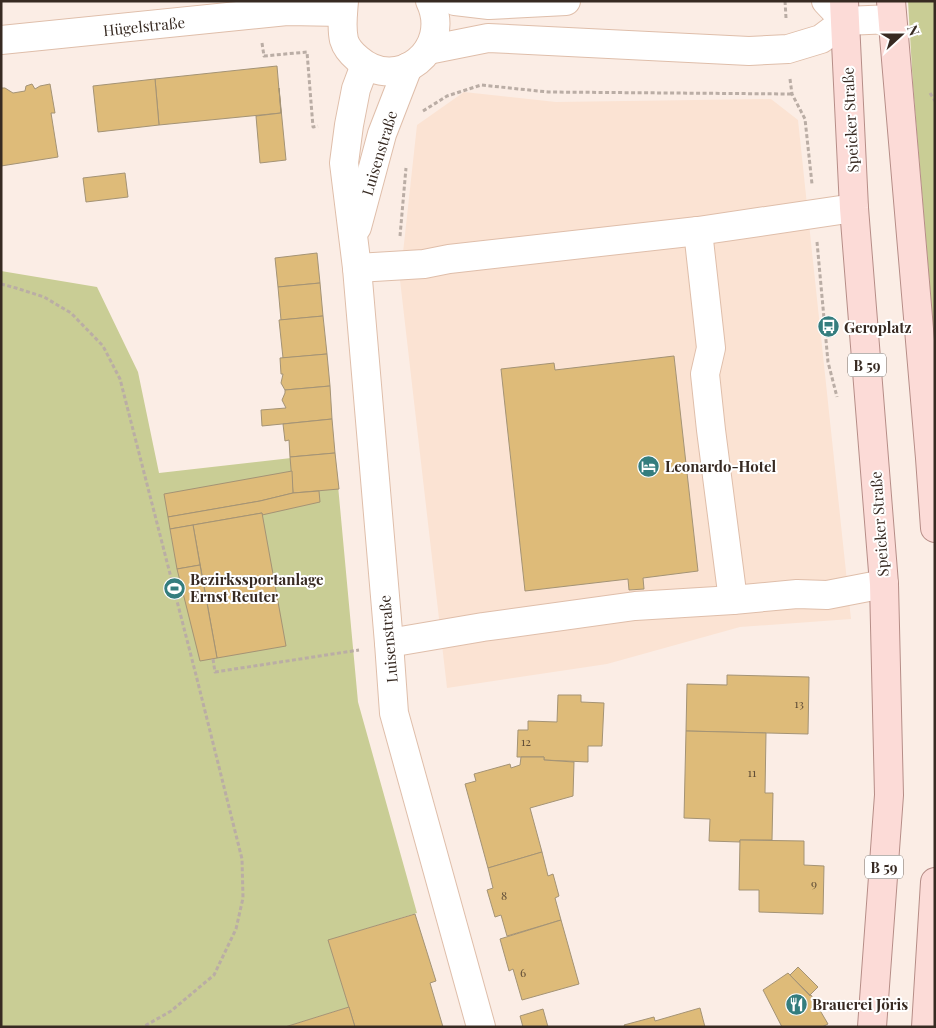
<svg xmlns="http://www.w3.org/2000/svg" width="936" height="1028" font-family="'Playfair Display',serif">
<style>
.built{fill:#fbe3d3}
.green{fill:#c9cd95}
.building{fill:#debb79;stroke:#a49375}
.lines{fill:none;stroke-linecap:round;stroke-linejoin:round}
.minor-casing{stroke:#dfbeaa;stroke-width:30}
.major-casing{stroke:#b68d87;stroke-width:30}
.path{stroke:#baada5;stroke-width:3;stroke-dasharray:4 2.5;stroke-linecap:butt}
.minor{stroke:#fff;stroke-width:28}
.major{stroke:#fcdbd7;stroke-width:28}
.labels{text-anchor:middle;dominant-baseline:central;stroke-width:4;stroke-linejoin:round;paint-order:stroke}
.number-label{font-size:12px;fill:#614e38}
.shield{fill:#fff;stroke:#736a64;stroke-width:1}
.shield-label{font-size:14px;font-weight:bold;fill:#372a22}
.street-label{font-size:15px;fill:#372a22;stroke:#fff}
.poi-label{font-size:15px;font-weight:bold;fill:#372a22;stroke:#fff;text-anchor:start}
</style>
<rect width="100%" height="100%" fill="#fbede5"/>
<polygon class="built" points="464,92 556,102 771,99 798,120 851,619 740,627 607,664 447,688 400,280 417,125"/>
<g class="green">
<polygon points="908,1 935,1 935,347 913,86"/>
<polygon points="1,271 97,287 138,372 159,473 335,453 358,702 417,913 329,940 349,1007 285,1027 1,1027"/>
</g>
<g class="building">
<polygon points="277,66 281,113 159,125 155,79"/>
<polygon points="155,79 159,125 98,132 93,86"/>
<polygon points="32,84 35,89 40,86 50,84 55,113 51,113 58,157 1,166 1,88 5,88 13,93 25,91 26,86"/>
<polygon points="279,88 286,160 260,163 256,116 281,113"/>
<polygon points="125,173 128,197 86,202 83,178"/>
<polygon points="317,253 320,283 278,287 275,258"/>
<polygon points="320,283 323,316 281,320 278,287"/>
<polygon points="323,316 327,354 283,358 279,320"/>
<polygon points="327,354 330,386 285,390 281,383 283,374 281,374 280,358"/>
<polygon points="674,356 698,571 643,578 644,589 629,590 628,579 525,591 501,369 554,363 555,370"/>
<polygon points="330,386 332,419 262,426 261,410 286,408 282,400 285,393 285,390"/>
<polygon points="332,419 335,453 290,457 289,440 285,441 283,424"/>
<polygon points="335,453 339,489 293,493 290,457"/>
<polygon points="292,471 293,493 260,501 168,517 164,494"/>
<polygon points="319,491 320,502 262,515 262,513 170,529 168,517 260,501 293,493"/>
<polygon points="262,513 286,646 217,658 193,525"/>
<polygon points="193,525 200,565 177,569 170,529"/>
<polygon points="200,565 217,658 200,661 177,569"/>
<polygon points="727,675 809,677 808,734 686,731 687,684 727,685"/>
<polygon points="558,695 581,695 581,702 604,703 602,746 588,746 588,762 544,760 544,757 517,757 518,730 528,730 528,721 557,722"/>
<polygon points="686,731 766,733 765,793 773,793 772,840 740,840 740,842 709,841 710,819 684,818"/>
<polygon points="521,757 544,757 544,760 574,762 573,796 530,808 542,852 488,868 465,784 476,781 474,774 510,764 511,768 520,765"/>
<polygon points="740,840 804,841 804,865 824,866 823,914 759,912 759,890 739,890"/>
<polygon points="542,852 548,876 553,874 559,896 555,898 561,920 507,936 501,915 495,917 487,890 493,888 488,868"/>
<polygon points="415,914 436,981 430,983 443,1027 355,1027 328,940"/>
<polygon points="561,920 579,984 522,1000 513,969 509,971 500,939"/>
<polygon points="798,967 818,987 810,995 790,975"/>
<polygon points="788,973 810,996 811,995 828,1024 822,1027 782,1027 763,990"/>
<polygon points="349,1007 355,1027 285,1027"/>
<polygon points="700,1008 705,1027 625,1027 624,1025 654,1017 655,1021"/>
<polygon points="543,1009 548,1027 523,1027 520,1016"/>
</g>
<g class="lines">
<defs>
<g id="minor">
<path d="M 344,1 C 343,14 341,27 344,40 C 346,47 352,54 358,59 C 398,94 453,49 430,1"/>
<polyline points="455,1 489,5 566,1"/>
<polyline points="826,1 845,21"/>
<polyline points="1,40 287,11 343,12"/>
<polyline points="428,50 488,38 749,51 788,49 821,39 845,21 892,19"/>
<polyline points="365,65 356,89 349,125 344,163 357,268 389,643 394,713 481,1027"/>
<polyline points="357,227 382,134 408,67"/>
<polyline points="698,231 711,348 705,374 711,430 733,600"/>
<polyline points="357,268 424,264 449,259 698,231 854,208"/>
<polyline points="389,643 483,627 635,606 733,600 797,594 827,595 884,584"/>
</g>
<g id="major">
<polyline points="844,1 854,208 884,584 889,795 872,1027"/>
<polyline points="891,1 930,458 935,528"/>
<polyline points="926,1027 935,882"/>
</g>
</defs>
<use href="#minor" class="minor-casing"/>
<use href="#major" class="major-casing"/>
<g class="path">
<polyline points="785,1 786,18"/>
<polyline points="262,43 264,56 307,52 313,127 318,126"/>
<polyline points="790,79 792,94 805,119 812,184"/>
<polyline points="930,93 935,101"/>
<polyline points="423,111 447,96 481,85 548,92 792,94"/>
<polyline points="400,236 406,168"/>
<polyline points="817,242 828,362 837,397"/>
<polyline points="1,284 16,288 44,297 71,313 103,346 120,379 196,675 242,859 243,898 236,929 214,975 171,1011 143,1027"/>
<polyline points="213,659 215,672 359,650"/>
</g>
<use href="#minor" class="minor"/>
<use href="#major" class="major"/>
</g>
<defs>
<symbol id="bus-disc" viewBox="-11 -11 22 22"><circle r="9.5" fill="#347d7e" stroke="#fff"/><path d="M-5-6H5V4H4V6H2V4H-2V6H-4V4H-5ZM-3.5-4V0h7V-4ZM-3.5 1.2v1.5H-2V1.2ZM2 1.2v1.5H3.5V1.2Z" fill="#fff"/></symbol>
<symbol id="hotel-disc" viewBox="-11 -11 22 22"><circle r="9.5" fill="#347d7e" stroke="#fff"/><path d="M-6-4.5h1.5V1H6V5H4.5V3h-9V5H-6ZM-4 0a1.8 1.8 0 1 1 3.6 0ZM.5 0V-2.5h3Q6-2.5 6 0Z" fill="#fff"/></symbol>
<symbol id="stadium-disc" viewBox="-11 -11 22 22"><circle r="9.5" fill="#347d7e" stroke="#fff"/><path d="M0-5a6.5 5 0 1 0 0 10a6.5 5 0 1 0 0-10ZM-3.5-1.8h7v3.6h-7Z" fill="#fff"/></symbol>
<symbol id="restaurant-disc" viewBox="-11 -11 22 22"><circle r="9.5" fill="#347d7e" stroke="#fff"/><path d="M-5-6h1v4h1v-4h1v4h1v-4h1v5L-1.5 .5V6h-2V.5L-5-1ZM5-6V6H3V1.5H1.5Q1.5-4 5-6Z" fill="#fff"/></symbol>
</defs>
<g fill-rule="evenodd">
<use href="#bus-disc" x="816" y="314" width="25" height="25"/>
<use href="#hotel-disc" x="636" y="454" width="25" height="25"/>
<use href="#stadium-disc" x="162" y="576" width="25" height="25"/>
<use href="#restaurant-disc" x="784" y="992" width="25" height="25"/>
</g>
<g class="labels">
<g class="number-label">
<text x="799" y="703">13</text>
<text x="526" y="741">12</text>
<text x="752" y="772">11</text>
<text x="814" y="883">9</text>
<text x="504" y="895">8</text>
<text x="523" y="972">6</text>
</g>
<g class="shield">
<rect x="848" y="353.5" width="38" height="23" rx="4"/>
<rect x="865" y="855.5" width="38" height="23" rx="4"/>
</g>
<g class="shield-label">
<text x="867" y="365">B 59</text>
<text x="884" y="867">B 59</text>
</g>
<g class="street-label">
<text transform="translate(144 26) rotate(-6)">Hügelstraße</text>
<text transform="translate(850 120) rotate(-93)">Speicker Straße</text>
<text transform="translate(379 153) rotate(-73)">Luisenstraße</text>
<text transform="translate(879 524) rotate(-94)">Speicker Straße</text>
<text transform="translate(388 639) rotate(-95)">Luisenstraße</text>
</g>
<g class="poi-label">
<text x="844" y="327">Geroplatz</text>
<text x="665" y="466">Leonardo-Hotel</text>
<text x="190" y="579">Bezirkssportanlage<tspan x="190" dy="17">Ernst Reuter</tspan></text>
<text x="812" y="1004">Brauerei Jöris</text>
</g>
</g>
<rect width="936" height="1028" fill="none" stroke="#372a22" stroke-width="5"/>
<g transform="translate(901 35) rotate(69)" stroke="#ffffff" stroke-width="4" paint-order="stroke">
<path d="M0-4L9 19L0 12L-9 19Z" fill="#372a22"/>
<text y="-8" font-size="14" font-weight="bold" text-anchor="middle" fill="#372a22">N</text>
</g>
</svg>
